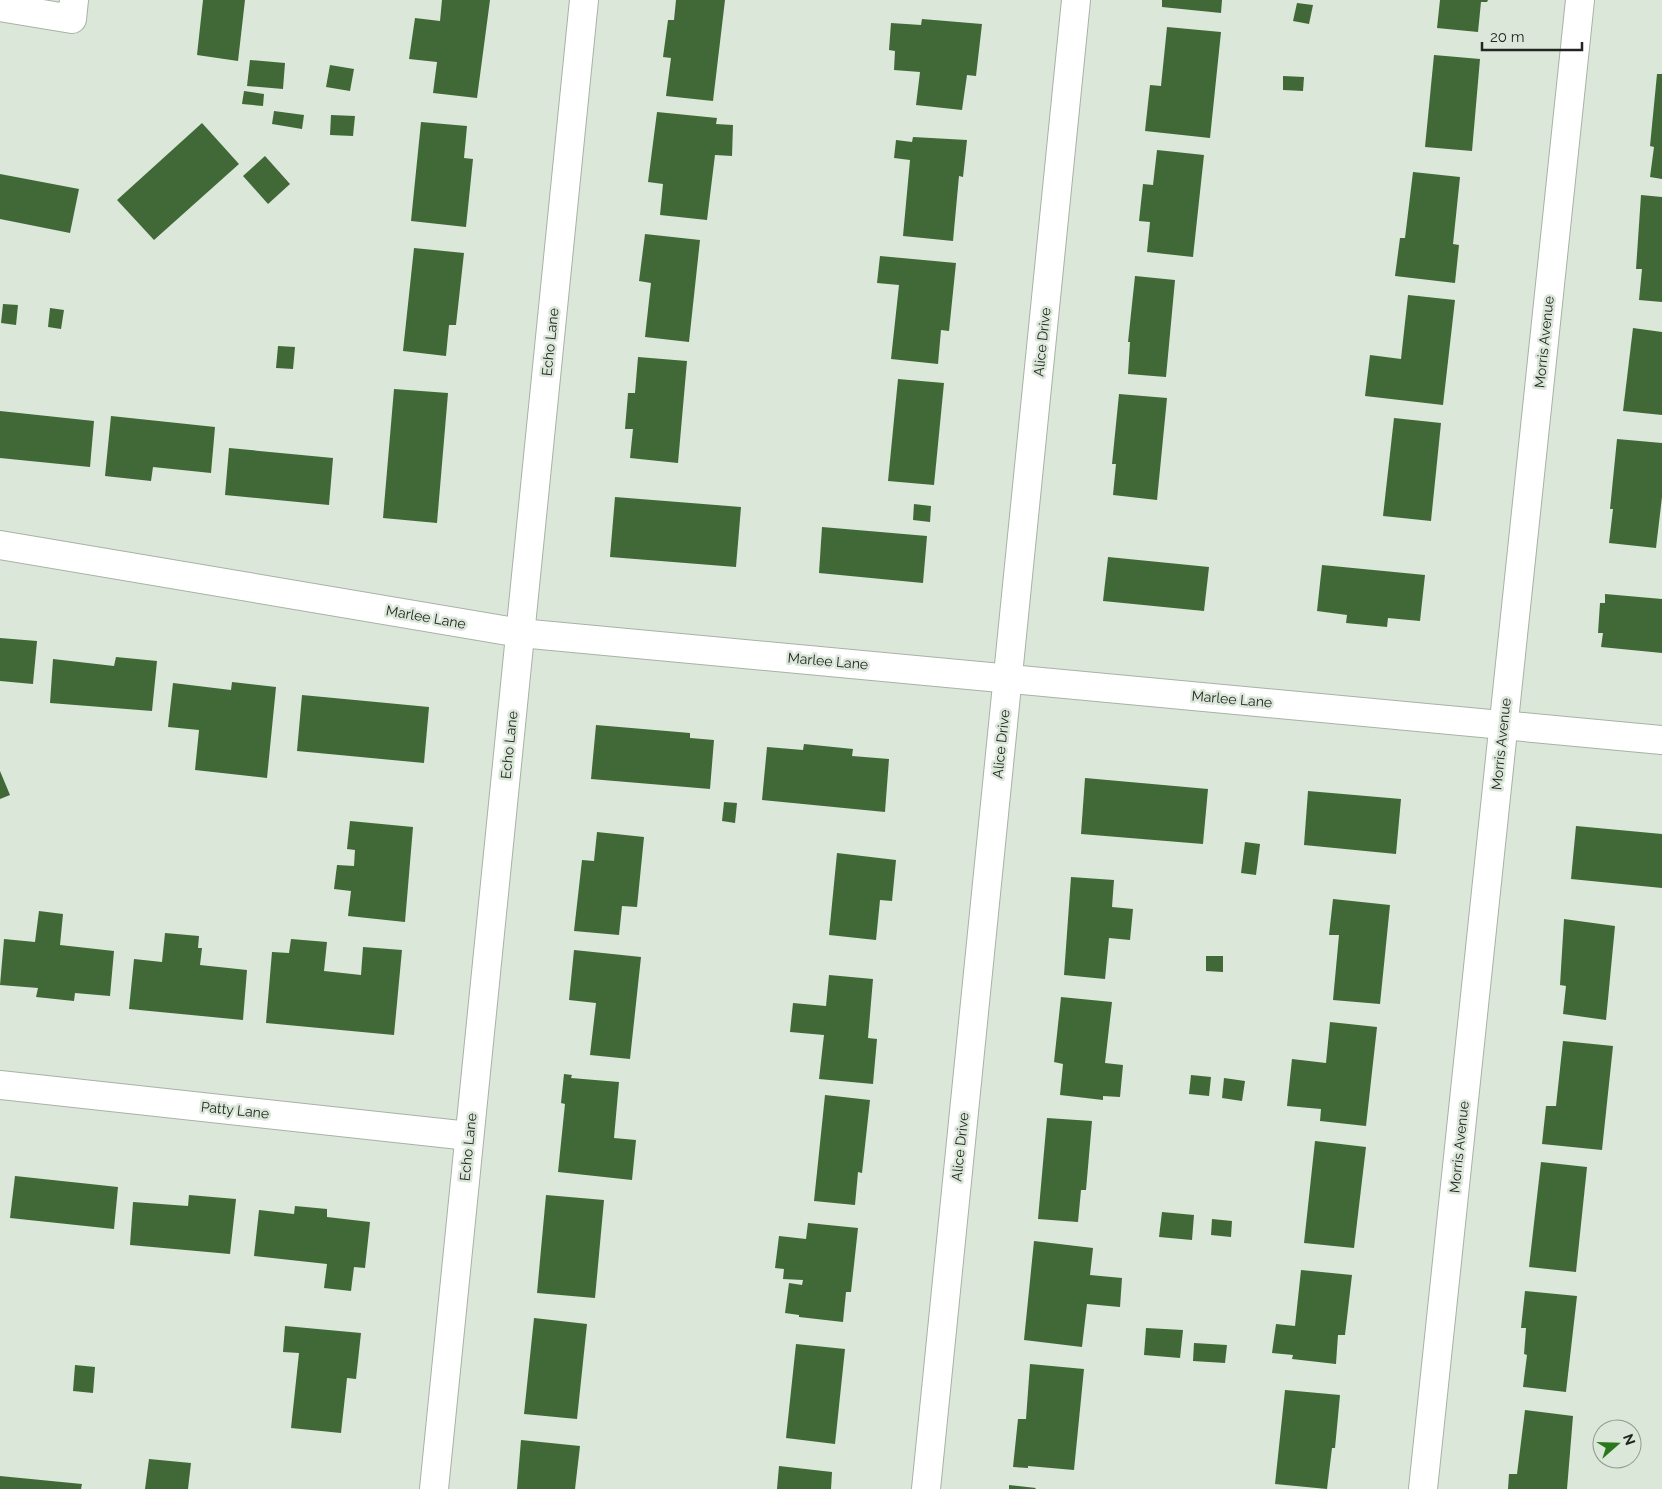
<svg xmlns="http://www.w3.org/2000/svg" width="1662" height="1489" font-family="Raleway,sans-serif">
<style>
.building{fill:#406937}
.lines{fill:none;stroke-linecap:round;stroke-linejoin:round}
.street-casing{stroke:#a7b2a5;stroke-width:30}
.street{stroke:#fff;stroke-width:28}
.labels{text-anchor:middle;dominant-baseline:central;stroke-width:5;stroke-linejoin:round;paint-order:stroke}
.street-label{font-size:14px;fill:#222621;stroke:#dbe7d9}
</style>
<rect width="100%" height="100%" fill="#dbe7d9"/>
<g class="building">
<polygon points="203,0 245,0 238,61 197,55"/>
<polygon points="442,0 490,0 477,98 433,93 437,62 409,59 415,18 440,21"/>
<polygon points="676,0 725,0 713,101 666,96 671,58 663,57 668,20 674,20"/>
<polygon points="1162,0 1222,0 1221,13 1162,7"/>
<polygon points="1440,0 1488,0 1487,2 1481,2 1478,32 1437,28"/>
<polygon points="1297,3 1313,5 1309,24 1293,21"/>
<polygon points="922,19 982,24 976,76 967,75 962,110 916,105 920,72 894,70 895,51 889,50 891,23 921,25"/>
<polygon points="1167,27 1221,32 1210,138 1145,131 1150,85 1161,86"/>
<polygon points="1434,55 1480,59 1472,151 1425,147"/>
<polygon points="250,60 285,63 283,89 247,86"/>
<polygon points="330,65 354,69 350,91 326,87"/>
<polygon points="1657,74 1662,74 1662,179 1650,177 1654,147 1650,146"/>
<polygon points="1283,76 1304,77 1303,91 1283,90"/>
<polygon points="244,91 264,94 263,106 242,104"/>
<polygon points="274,111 304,115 302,129 272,124"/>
<polygon points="657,112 717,118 716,124 733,125 732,156 715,155 707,220 660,215 663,184 648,182"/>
<polygon points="331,115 355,116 353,136 330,135"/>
<polygon points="421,122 467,126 464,158 473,159 466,227 411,221"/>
<polygon points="202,123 239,164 154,240 117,200"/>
<polygon points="913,137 967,140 963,177 959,176 953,241 903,236 910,160 894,158 896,140 912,142"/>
<polygon points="1157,150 1204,155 1193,257 1147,252 1150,222 1139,221 1143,184 1153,185"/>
<polygon points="265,156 290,184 268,204 243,176"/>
<polygon points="1413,172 1460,177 1453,244 1459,245 1455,283 1395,276 1400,238 1405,238"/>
<polygon points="0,174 79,189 70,233 0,219"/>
<polygon points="1641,195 1662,197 1662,302 1639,300 1642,269 1636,269"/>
<polygon points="645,234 700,240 689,342 645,337 651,283 639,281"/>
<polygon points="414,248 464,253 456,325 449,325 446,356 403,351"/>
<polygon points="880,256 956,263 949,331 941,330 938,364 891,359 899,285 877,283"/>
<polygon points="1135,276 1175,280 1166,377 1128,374 1130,342 1128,342"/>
<polygon points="1408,295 1455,300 1443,405 1365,396 1370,355 1401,359"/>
<polygon points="3,304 18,305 16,325 1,323"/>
<polygon points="50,308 64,310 61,329 48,327"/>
<polygon points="1633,328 1662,332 1662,415 1623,411"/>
<polygon points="278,346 295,347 293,369 276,368"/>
<polygon points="638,357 687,361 678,463 630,458 633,429 625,429 628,393 635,393"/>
<polygon points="898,379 944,383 934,485 888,481"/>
<polygon points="394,389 448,393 437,523 383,518"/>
<polygon points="1119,394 1167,398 1157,500 1113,495 1116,464 1112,464"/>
<polygon points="0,411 94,421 90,467 0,458"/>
<polygon points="111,416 215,427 211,473 153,467 151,481 105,476"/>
<polygon points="1394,418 1441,423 1431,521 1383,516"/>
<polygon points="1617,439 1662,443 1662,497 1656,548 1609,543 1613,509 1610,509"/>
<polygon points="229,448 333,458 329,505 225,495"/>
<polygon points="615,497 741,507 736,567 610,557"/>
<polygon points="914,504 931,506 930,522 913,520"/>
<polygon points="822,527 927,536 923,583 819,573"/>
<polygon points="1108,557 1209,567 1204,611 1103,601"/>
<polygon points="1322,565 1425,575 1420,621 1388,618 1387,627 1346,623 1347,615 1317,611"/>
<polygon points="1605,594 1662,599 1662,653 1601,647 1603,633 1598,633 1600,603 1605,603"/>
<polygon points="0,638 37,641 33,684 0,681"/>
<polygon points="116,657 157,661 152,711 50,703 53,659 114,666"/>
<polygon points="232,682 276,687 267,778 195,770 199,730 168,727 173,683 231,690"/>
<polygon points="302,695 429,707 424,763 297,751"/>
<polygon points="596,725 690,733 690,738 714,740 710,789 591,779"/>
<polygon points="804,744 853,749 852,756 889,759 885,812 762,800 767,747 803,750"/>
<polygon points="0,771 10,795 0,799"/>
<polygon points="1085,778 1208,789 1203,844 1081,834"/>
<polygon points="1308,791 1401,799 1396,854 1304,845"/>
<polygon points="724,802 737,803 735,823 722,821"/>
<polygon points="350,821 413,827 405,922 348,916 351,891 334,889 337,865 354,866 355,850 347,849"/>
<polygon points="1576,826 1662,834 1662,888 1571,879"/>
<polygon points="597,832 644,837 637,907 622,906 619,935 574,931 582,860 594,861"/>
<polygon points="1245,842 1260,844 1256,875 1241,873"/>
<polygon points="837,853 896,860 892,901 880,900 876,940 829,935"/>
<polygon points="1071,877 1114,880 1112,907 1133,909 1130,940 1109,938 1105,979 1064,975"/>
<polygon points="1333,899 1390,905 1380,1004 1333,1000 1339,935 1329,935"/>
<polygon points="39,911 63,914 60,945 114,951 110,996 75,993 74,1001 36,997 38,988 0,985 4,939 35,942"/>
<polygon points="1564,919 1615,926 1606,1020 1563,1014 1566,986 1560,985"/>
<polygon points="165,933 199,936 198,948 202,948 200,965 247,970 243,1020 129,1009 134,959 162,962"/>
<polygon points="291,939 327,942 324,971 361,975 363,947 402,950 394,1035 266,1023 272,952 289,953"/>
<polygon points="574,950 641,957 630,1059 590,1055 596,1003 569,1000"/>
<polygon points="1206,956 1223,956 1223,972 1206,971"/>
<polygon points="829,975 873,979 868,1038 877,1039 873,1084 819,1079 824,1035 790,1032 793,1003 826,1006"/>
<polygon points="1061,997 1112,1002 1105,1063 1123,1065 1120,1097 1103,1096 1103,1100 1060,1095 1063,1064 1054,1062"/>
<polygon points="1330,1022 1377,1027 1366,1126 1320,1121 1321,1109 1287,1106 1292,1059 1326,1063"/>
<polygon points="1563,1041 1613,1046 1602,1150 1542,1144 1546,1106 1556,1106"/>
<polygon points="564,1074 572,1075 571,1078 619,1082 614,1138 636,1140 632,1180 558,1172 565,1104 561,1103"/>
<polygon points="1191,1075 1211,1077 1209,1096 1189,1094"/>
<polygon points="1224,1078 1245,1081 1242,1101 1222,1098"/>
<polygon points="825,1095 870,1100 862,1173 858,1172 855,1205 814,1201"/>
<polygon points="1047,1118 1092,1121 1086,1190 1081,1190 1078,1222 1038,1219"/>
<polygon points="1315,1141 1366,1147 1354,1248 1304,1243"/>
<polygon points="1541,1162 1587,1167 1576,1272 1529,1267"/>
<polygon points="15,1176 118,1187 114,1229 10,1218"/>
<polygon points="189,1195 236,1199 230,1254 130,1245 133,1202 188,1206"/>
<polygon points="546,1195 604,1200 595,1298 537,1293"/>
<polygon points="295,1206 327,1209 327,1217 370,1222 365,1268 354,1267 351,1291 324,1288 327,1264 254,1256 259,1210 294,1214"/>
<polygon points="1162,1212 1194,1215 1192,1240 1159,1237"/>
<polygon points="1212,1219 1232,1221 1231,1237 1211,1235"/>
<polygon points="808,1223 858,1228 851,1292 846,1292 843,1322 799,1317 799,1315 785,1313 789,1283 802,1285 803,1280 783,1279 784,1269 775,1268 779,1236 806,1239"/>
<polygon points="1034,1241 1093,1248 1090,1275 1122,1278 1120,1307 1087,1304 1082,1347 1024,1340"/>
<polygon points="1301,1270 1352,1275 1345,1335 1338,1335 1336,1364 1292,1359 1293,1355 1272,1353 1276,1324 1295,1326"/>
<polygon points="1525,1291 1577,1296 1566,1392 1523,1387 1527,1355 1524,1354 1526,1328 1521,1328"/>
<polygon points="534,1318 587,1324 577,1419 524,1414"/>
<polygon points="285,1326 361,1333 356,1379 347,1378 341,1433 291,1428 299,1353 283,1352"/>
<polygon points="1146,1328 1183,1330 1180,1358 1144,1355"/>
<polygon points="1194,1343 1227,1345 1225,1363 1193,1361"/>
<polygon points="796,1344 845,1349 835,1444 786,1438"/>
<polygon points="1030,1364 1084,1369 1074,1470 1028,1466 1028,1468 1013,1467 1018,1419 1026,1419"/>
<polygon points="75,1365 95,1367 93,1393 73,1391"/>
<polygon points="1285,1390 1340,1395 1335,1448 1332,1448 1327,1489 1275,1484"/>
<polygon points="1525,1410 1573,1416 1567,1489 1508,1489 1509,1474 1517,1474"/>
<polygon points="521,1440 580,1446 575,1489 517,1489"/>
<polygon points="149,1459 191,1463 188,1489 145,1489"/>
<polygon points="779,1466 832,1472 831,1489 777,1489"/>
<polygon points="0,1476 82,1484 81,1489 0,1489"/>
<polygon points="1009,1485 1036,1488 1035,1489 1009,1489"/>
</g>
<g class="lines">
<defs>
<g id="street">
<polyline points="0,7 72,19 74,0"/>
<polyline points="0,545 520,633 1662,740"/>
<polyline points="0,1085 469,1136"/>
<polyline points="434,1489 584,0"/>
<polyline points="926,1489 1076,0"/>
<polyline points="1423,1489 1580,0"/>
</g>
</defs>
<use href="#street" class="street-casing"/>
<use href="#street" class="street"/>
</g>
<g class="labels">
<g class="street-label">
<text transform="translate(550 342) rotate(-84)">Echo Lane</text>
<text transform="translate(1042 342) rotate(-84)">Alice Drive</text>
<text transform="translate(1544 342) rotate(-84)">Morris Avenue</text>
<text transform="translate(426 617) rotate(10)">Marlee Lane</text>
<text transform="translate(828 661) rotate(5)">Marlee Lane</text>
<text transform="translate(1232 699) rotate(5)">Marlee Lane</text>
<text transform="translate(1001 744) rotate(-84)">Alice Drive</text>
<text transform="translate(1501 744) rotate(-84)">Morris Avenue</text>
<text transform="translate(509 745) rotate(-84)">Echo Lane</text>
<text transform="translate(235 1110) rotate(6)">Patty Lane</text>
<text transform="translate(468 1147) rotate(-84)">Echo Lane</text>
<text transform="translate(960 1147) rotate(-84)">Alice Drive</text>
<text transform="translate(1459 1147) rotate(-84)">Morris Avenue</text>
</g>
</g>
<g transform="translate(1617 1444) rotate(70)"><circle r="24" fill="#dbe7d9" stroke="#919a8f"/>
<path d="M0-4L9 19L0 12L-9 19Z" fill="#2c761b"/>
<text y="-8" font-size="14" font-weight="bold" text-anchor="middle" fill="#222621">N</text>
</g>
<path d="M1482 42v8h100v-8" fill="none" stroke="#222621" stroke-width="2.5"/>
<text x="1490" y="42" font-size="15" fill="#222621" stroke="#dbe7d9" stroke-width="4" paint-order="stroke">20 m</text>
</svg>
